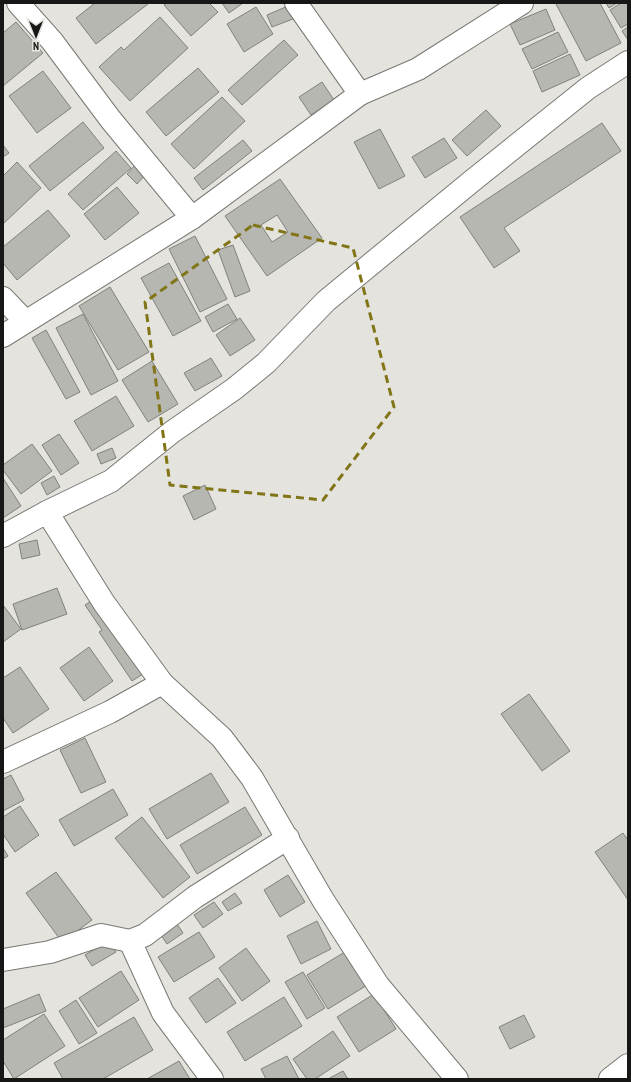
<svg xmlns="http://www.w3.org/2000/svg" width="631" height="1082" font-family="'PT Sans Narrow',sans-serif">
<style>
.building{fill:#b7b7b2;stroke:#82827d;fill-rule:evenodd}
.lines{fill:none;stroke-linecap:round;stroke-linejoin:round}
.minor-casing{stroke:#797873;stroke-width:24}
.minor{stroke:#fff;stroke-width:22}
.marked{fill:none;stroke:#817518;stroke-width:3;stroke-dasharray:8 5;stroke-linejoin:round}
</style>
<rect width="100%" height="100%" fill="#e4e3de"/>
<g class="building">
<polygon points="95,3 147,3 148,4 96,44 76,18"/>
<polygon points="167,3 209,3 218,12 191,36 164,5"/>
<polygon points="222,3 243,3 229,13"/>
<polygon points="558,3 600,3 621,43 586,61 556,4"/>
<polygon points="606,3 617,3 609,8"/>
<polygon points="621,3 628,3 628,24 621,28 610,10"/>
<polygon points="288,6 293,19 272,27 267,15"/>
<polygon points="256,7 273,34 244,52 227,24"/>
<polygon points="546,9 555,30 520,45 510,24"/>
<polygon points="160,17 188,48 130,101 99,67 121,47 124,50"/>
<polygon points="16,22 43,53 3,86 3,33"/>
<polygon points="628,27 628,40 622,31"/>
<polygon points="558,32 568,52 532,69 522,49"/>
<polygon points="284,40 298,55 242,105 228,90"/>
<polygon points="570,54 580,75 542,92 533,71"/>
<polygon points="198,68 219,92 166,136 146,112"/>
<polygon points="43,71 71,108 37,133 9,96"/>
<polygon points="322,82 334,100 311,115 299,97"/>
<polygon points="222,97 245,121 194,169 171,144"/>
<polygon points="486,110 501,126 467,156 452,140"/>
<polygon points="83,122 104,148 50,191 29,166"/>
<polygon points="602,123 621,151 504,228 520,251 494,268 460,217"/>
<polygon points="380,129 405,176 379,189 354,142"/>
<polygon points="444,138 457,158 425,178 412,157"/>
<polygon points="243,140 252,151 203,190 194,178"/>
<polygon points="3,145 9,153 3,157"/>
<polygon points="116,151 131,168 83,210 68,194"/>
<polygon points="17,162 41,188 3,224 3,176"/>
<polygon points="137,163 147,173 137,184 127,174"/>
<path d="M 280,179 L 322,238 L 267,276 L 225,216 ZM 277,215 L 288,232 L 272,242 L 261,225 Z"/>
<polygon points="117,187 139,213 105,240 84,214"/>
<polygon points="48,210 70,236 17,280 3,263 3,247"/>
<polygon points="195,236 227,299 200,312 169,249"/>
<polygon points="233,245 250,291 235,297 218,250"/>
<polygon points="169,263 201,321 173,336 141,278"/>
<polygon points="110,287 149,352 118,370 79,306"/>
<polygon points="228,304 237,319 213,332 205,317"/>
<polygon points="83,314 118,381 91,395 56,328"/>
<polygon points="240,318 255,340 230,356 216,335"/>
<polygon points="46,330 80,392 66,399 32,338"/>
<polygon points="211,358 222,376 195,391 184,373"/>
<polygon points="152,361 178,404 148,422 122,380"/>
<polygon points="116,396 134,426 92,451 74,421"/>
<polygon points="59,434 79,463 61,475 42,445"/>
<polygon points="32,444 52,471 21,494 3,470 3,465"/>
<polygon points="112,448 116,458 101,464 97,454"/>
<polygon points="54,476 60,487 47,495 41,483"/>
<polygon points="3,478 21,506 3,518"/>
<polygon points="205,485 216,509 194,520 183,496"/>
<polygon points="37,540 40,555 22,559 19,544"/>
<polygon points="57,588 67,614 22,630 13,604"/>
<polygon points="96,598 146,672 132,681 99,632 102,630 85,605"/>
<polygon points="3,605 21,629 3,642"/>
<polygon points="89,647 113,681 84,701 60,668"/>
<polygon points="20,667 49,709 13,733 3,718 3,678"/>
<polygon points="529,694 570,751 542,771 501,714"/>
<polygon points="85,738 106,782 81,793 60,750"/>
<polygon points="211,773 229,802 167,839 149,809"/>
<polygon points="11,775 24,800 3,811 3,779"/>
<polygon points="113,789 128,815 74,846 59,820"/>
<polygon points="20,806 39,835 15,852 3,834 3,817"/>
<polygon points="245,807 262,835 197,874 180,845"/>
<polygon points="142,817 190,877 163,898 115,838"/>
<polygon points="623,833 628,840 628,900 595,852"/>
<polygon points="3,848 8,856 3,859"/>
<polygon points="56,872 92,920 62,942 26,893"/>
<polygon points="288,875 305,902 280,917 264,890"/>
<polygon points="235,893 242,903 228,911 222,902"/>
<polygon points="214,902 223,914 203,928 194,915"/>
<polygon points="317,921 331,949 301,964 287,936"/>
<polygon points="177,924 183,933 167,944 161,935"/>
<polygon points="199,932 215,957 174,982 158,957"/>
<polygon points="109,941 116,952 92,966 85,955"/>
<polygon points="246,948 270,981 242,1001 219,968"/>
<polygon points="348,950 369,984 328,1009 307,975"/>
<polygon points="121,971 139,1000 98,1027 79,998"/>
<polygon points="303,972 325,1008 307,1019 285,982"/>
<polygon points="218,978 236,1003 206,1023 189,998"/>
<polygon points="39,994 46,1011 3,1028 3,1009"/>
<polygon points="374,994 396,1029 359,1052 337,1017"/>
<polygon points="284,997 302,1026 245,1061 227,1032"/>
<polygon points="76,1000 97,1033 79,1044 59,1011"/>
<polygon points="44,1014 65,1046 14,1079 3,1061 3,1040"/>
<polygon points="524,1015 535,1037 510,1049 499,1027"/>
<polygon points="134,1017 153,1050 103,1079 63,1079 54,1063"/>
<polygon points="333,1031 350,1056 315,1079 307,1079 293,1059"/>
<polygon points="287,1056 299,1079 266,1079 261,1069"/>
<polygon points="179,1061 190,1079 147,1079"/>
<polygon points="343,1071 348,1079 328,1079"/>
</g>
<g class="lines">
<defs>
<g id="minor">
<polyline points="18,3 52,41 111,120 192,218"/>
<polyline points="360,94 418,69 522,3"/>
<polyline points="3,298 25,321"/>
<polyline points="3,336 192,218 360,94 296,3"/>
<polyline points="3,536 47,512"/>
<polyline points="3,762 110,712 162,683"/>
<polyline points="130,941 163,1013 212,1079"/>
<polyline points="3,960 50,952 101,935 130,941 145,935 195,897 288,838"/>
<polyline points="457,1079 378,985 323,900 252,778 222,738 162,683 104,603 47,512 111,481 172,432 234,389 266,363 326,301 472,181 588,88 628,62"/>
<polyline points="610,1079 628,1065"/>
</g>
</defs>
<use href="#minor" class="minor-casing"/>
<use href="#minor" class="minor"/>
</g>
<path class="marked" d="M 253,225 L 353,248 L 394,407 L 323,500 L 170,485 L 145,302 Z"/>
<rect width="631" height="1082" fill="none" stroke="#171715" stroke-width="8"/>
<g transform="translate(36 36) rotate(180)" stroke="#e4e3de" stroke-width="3" paint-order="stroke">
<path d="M0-3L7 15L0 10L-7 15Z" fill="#171715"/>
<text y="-6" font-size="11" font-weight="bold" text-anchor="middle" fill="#171715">N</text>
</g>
</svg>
